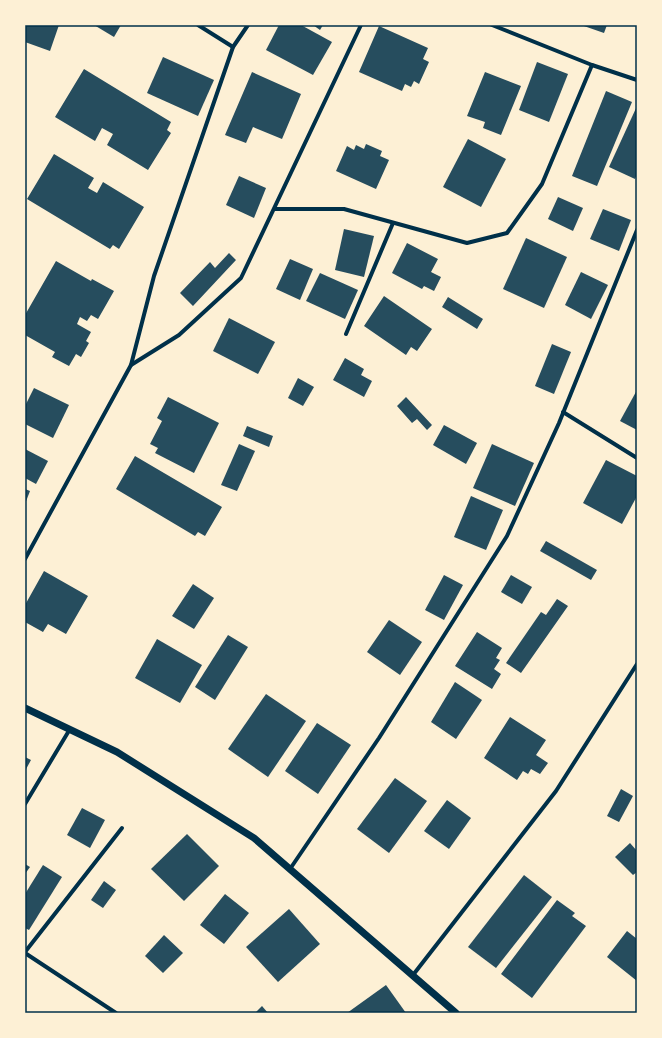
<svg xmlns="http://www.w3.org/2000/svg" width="662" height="1038" font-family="Spectral,serif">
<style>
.building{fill:#264d5e}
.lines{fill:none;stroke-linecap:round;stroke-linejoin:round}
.minor{stroke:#003049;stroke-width:4}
.tertiary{stroke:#003049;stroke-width:7}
.neatline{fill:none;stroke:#003049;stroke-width:1.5}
</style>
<rect width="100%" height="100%" fill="#fdf0d5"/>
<g class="building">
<polygon points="25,25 59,25 50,51 25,42"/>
<polygon points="94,25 121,25 114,37"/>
<polygon points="279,25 301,25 332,42 313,75 266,50"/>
<polygon points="313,25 323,25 320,30"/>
<polygon points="581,25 607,25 604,33"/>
<polygon points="379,26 428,48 423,59 429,62 419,84 414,81 411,87 405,84 402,91 359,72"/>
<polygon points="163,57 214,80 198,116 147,93"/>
<polygon points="537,62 568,74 549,122 519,110"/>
<polygon points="84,69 171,122 167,130 171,133 148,170 107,145 113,134 102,128 95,141 55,117"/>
<polygon points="252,72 301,94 282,139 253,127 246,143 225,135"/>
<polygon points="485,72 521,86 501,135 483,128 485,122 467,116"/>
<polygon points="606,91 632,102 597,186 572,176"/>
<polygon points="637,106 637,174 635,179 609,167"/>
<polygon points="468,139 506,159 481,207 443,187"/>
<polygon points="366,144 382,151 380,156 389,160 376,189 336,171 347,146 354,150 356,145 364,149"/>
<polygon points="54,154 94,178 88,188 97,193 103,182 144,207 119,249 113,245 110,249 27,199"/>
<polygon points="239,176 266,188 254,218 226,205"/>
<polygon points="558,197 583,208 573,231 548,219"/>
<polygon points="603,209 631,220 619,251 590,239"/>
<polygon points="344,229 374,236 364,277 335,270"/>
<polygon points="526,238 567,257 544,308 503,289"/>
<polygon points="407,243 438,259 431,272 441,277 434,291 424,286 422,289 392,273"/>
<polygon points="229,253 236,260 193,306 180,293 210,262 215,268"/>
<polygon points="290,259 313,269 300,300 276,289"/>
<polygon points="56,261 91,281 92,279 114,291 98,319 91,315 87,321 80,317 77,324 91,332 86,341 89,343 81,357 76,354 69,366 52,357 55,352 25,335 25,315"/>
<polygon points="581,272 608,285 591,319 565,305"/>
<polygon points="320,273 358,290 345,319 306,301"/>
<polygon points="384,296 432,329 417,351 411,347 406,355 364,326"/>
<polygon points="448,297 483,319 477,329 442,307"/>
<polygon points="229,318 275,342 258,374 213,351"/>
<polygon points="552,344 571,352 554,394 535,386"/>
<polygon points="345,358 364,369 361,375 372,381 364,397 333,380"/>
<polygon points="298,378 314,387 303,406 288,398"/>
<polygon points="34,388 69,405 53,438 25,424 25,406"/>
<polygon points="637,390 637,430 620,421"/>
<polygon points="168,397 219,423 194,473 155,453 158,448 150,444 162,421 157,418"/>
<polygon points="406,397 432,425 427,430 417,419 412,423 397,406"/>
<polygon points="444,425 477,443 466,464 433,445"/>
<polygon points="247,426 273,436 269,447 243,436"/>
<polygon points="239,444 255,451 237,491 221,485"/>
<polygon points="492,444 534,463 515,506 473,488"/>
<polygon points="25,449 48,461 36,484 25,478"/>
<polygon points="135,456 222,507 205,536 198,532 195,536 116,489"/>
<polygon points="606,460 637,476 637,496 622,524 583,503"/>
<polygon points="25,489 30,491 25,504"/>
<polygon points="471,496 503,510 486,550 454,537"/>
<polygon points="546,541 597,570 591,580 540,551"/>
<polygon points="44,571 88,596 66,634 48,624 43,632 25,622 25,605"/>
<polygon points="444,575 463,585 444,620 425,610"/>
<polygon points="511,575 532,587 522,604 501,592"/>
<polygon points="193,584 214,598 194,629 172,616"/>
<polygon points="557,599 568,606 521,673 506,663 541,612 546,615"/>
<polygon points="389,620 422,642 400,675 367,652"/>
<polygon points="477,632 502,648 496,658 500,660 494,669 501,674 492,689 455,666"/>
<polygon points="228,635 248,647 215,700 195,687"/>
<polygon points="157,639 202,665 180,703 135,678"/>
<polygon points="455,682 482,700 456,739 431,722"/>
<polygon points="266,694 306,721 268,777 228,749"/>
<polygon points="510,717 546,740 536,755 548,763 540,774 531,769 528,774 523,771 517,780 484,758"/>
<polygon points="317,723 351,745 318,794 285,771"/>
<polygon points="25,757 31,760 25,771"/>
<polygon points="395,778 427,801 389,853 357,829"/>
<polygon points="621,789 633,796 619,822 607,816"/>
<polygon points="447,800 471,818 449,849 424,831"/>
<polygon points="82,808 105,820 90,848 67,835"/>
<polygon points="187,834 219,866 184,901 151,869"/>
<polygon points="630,843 637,851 637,872 633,875 615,857"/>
<polygon points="25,864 30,867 25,874"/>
<polygon points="43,865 62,877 29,930 25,928 25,894"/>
<polygon points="524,875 552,897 496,968 468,947"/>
<polygon points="104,881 116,890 103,908 91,900"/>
<polygon points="225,894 249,913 224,944 200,925"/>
<polygon points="557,900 575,913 572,916 586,926 532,998 501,974"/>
<polygon points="289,909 320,944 278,982 246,947"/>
<polygon points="627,931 637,939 637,981 607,957"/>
<polygon points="164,935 183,953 163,973 145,956"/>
<polygon points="386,985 406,1013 347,1013"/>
<polygon points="262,1006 268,1013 255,1013"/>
</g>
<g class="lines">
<g class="minor">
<polyline points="198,25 233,47"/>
<polyline points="492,25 592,65 637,80"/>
<polyline points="275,209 344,209 467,243 507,233 542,184 592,65"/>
<polyline points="346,334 393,223"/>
<polyline points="131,365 179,335 241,278 361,25"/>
<polyline points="563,412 637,458"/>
<polyline points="25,559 131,365 154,276 233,47 248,25"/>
<polyline points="25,804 70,729"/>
<polyline points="290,869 379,738 507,536 559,423 637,230"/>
<polyline points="25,952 122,828"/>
<polyline points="25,953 116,1013"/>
<polyline points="413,975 556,791 637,664"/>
</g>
<polyline class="tertiary" points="25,708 117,752 254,838 456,1013"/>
</g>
<rect width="662" height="1038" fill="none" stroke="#fdf0d5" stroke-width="52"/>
<rect x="26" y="26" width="610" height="986" class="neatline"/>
</svg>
